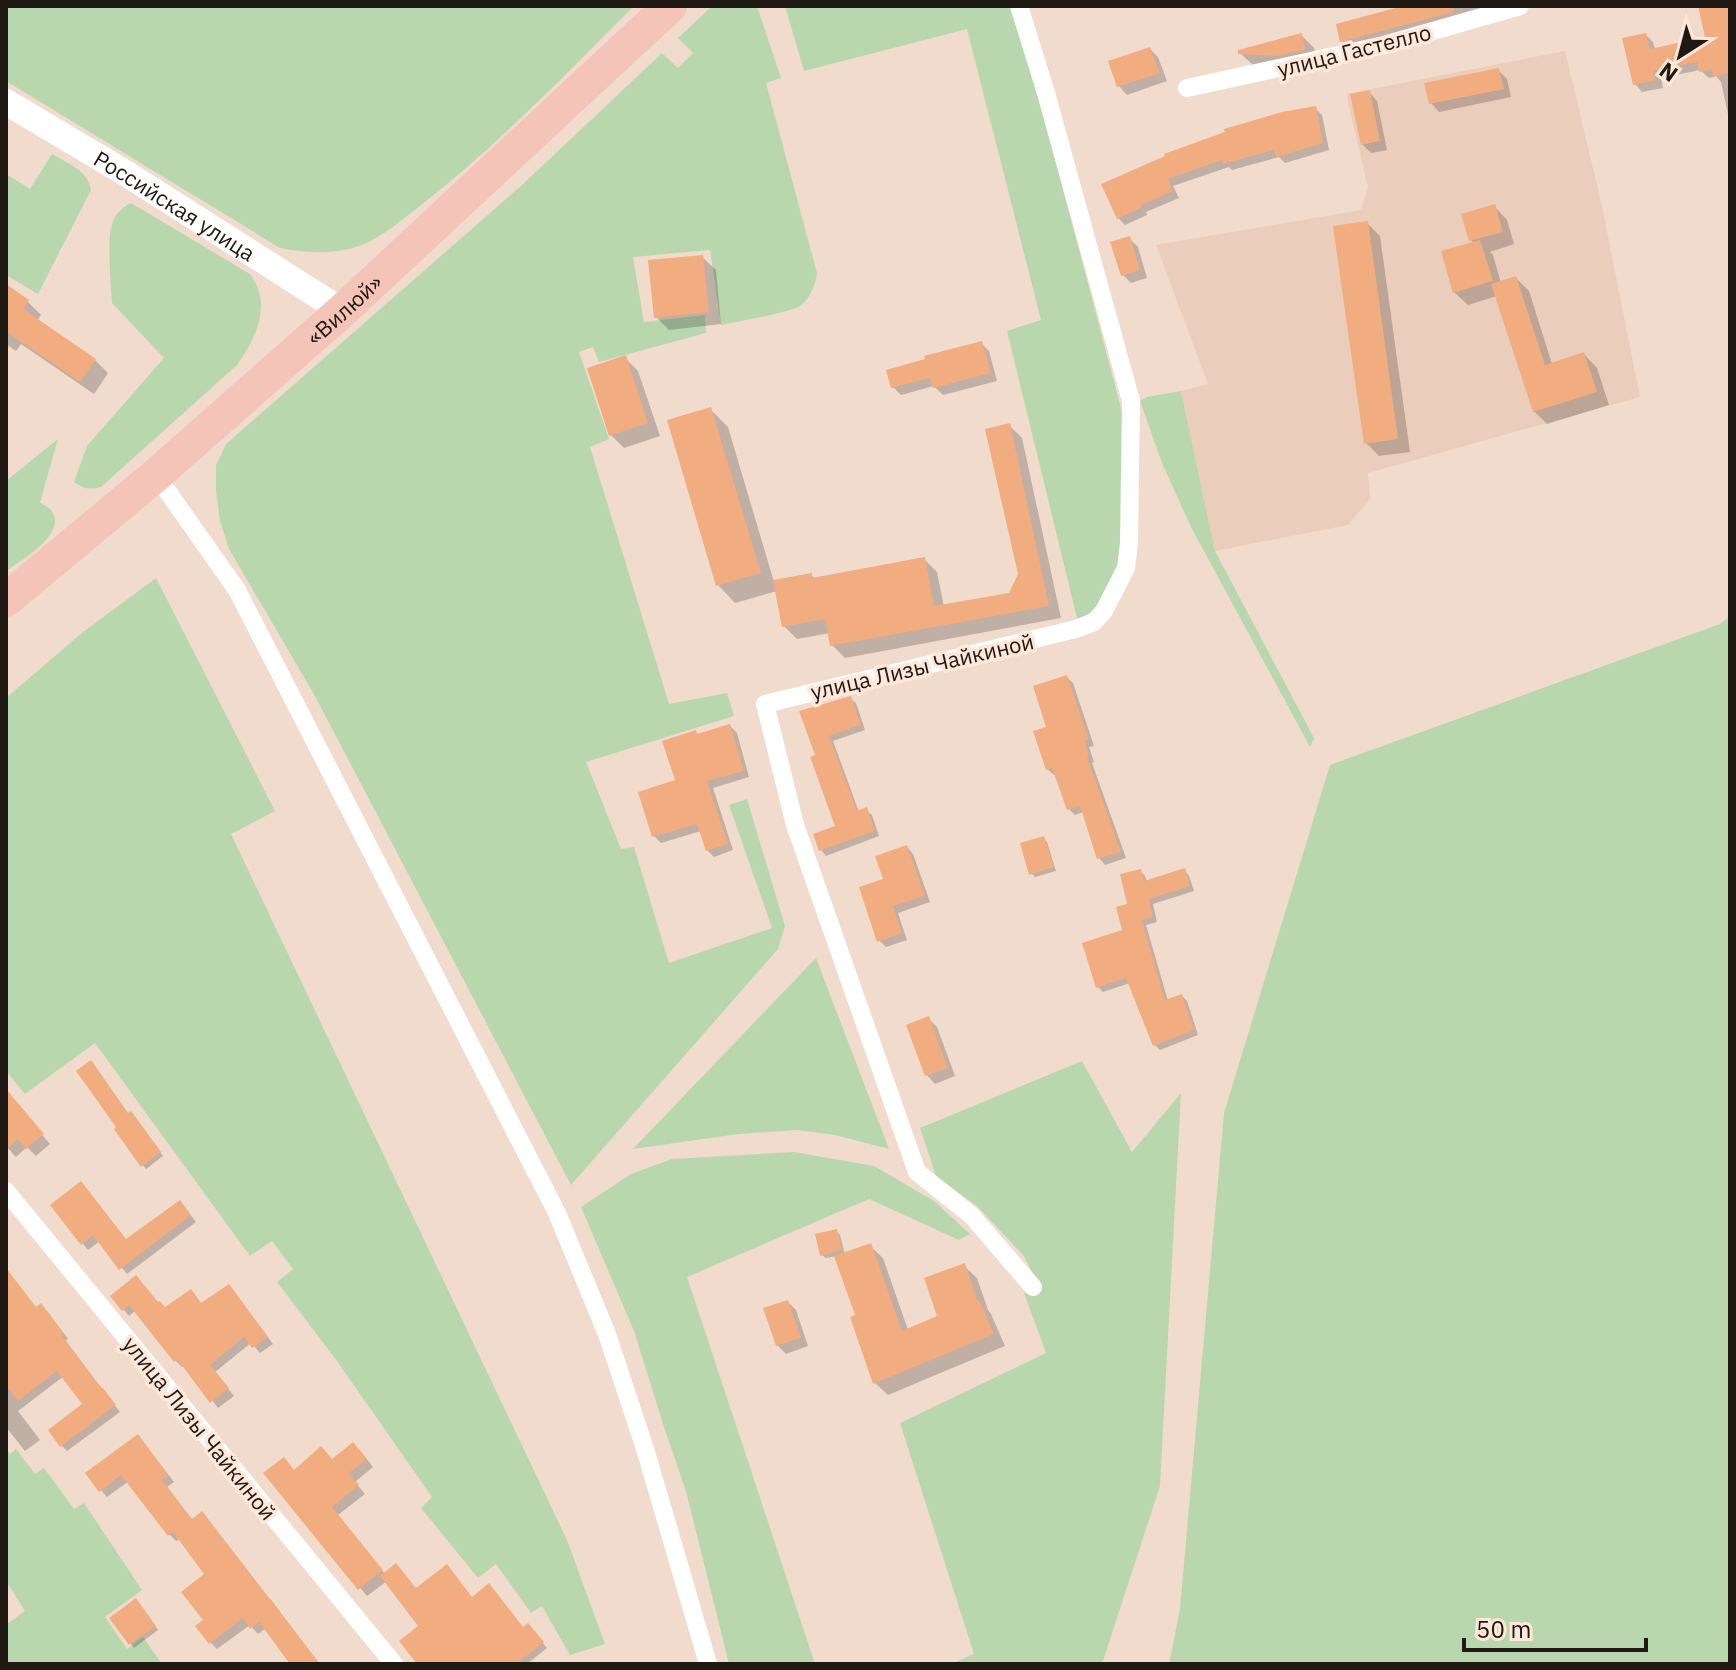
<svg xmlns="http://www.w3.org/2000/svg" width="1736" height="1670" font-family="'IBM Plex Sans',sans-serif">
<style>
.built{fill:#ebcdbc}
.green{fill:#b9d7ae}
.shadow{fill:#0003}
.building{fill:#f1ac7f}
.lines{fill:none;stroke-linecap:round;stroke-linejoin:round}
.street{stroke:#fff;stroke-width:18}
.secondary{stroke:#fff;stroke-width:26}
.highway{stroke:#f5c4b8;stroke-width:34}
.labels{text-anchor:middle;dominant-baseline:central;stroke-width:7;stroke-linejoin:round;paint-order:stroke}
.street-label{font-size:22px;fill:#1f1813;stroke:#ffe8da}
</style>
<rect width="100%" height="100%" fill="#f1dbcd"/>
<polygon class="built" points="1565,51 1602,206 1640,397 1368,473 1370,499 1348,525 1215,551 1181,391 1208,384 1156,245 1361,210 1368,187 1346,94"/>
<g class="green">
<path d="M 6,6 L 634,6 C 565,75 497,146 420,206 C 401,220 382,238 359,246 C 333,255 306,253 280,248 L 6,81 Z"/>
<path d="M 712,6 L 757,6 L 781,78 L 766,83 L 817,273 C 815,285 811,298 800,306 C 792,312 735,322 721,325 L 710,250 L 633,257 L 644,322 L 705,315 L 706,333 L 599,362 L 593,347 L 579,352 L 609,439 L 590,447 L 669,704 L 727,693 L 734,716 L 586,762 L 621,849 L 634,847 L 669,963 L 772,928 L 729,805 L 747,799 L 785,926 L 778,949 L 571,1185 L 315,696 L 229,549 L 220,521 L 216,490 L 216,465 L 226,444 L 522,185 L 662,53 L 678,68 L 693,53 L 678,38 Z"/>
<polygon points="785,6 1011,6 1039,99 1122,412 1128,471 1117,574 1103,598 1092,611 1078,622 1007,331 1041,320 967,29 804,71"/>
<path d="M 52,154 C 67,163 89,171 91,190 L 38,294 L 6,275 L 6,174 L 30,189 Z"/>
<path d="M 131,203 L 250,274 C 273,304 256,338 237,365 L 101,487 C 90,490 84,489 74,482 L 87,446 L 164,358 L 112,303 C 111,283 106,238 113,221 C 117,212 123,207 131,203 Z"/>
<polygon points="1181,391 1215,551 1314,738 1310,747 1191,527 1162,463 1140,401 1147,397"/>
<path d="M 58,439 L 40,502 C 43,505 47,506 50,509 C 71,532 20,561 6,571 L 6,481 Z"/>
<polygon points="156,578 275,811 231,834 567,1540 605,1644 570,1655 542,1606 531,1613 496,1564 478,1578 421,1508 432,1497 337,1361 277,1282 293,1269 272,1241 250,1256 95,1043 25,1094 6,1071 6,698 83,632"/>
<polygon points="1730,616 1730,1664 1169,1664 1180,1609 1224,1113 1330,765 1720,624"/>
<polygon points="816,958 889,1149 835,1135 798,1130 738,1134 633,1149"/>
<polygon points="1082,1061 1132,1152 1181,1093 1160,1486 1102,1664 951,1664 974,1654 900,1423 1046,1353 1024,1293 1039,1286 1024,1256 977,1206 936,1176 920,1128"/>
<polygon points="794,1152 874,1166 934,1201 970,1234 959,1240 869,1199 687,1277 815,1664 729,1664 686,1491 664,1427 634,1331 581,1207 631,1174 672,1159"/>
<polygon points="6,1449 10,1454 16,1449 35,1474 44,1468 74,1509 84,1503 142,1590 105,1617 127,1649 143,1637 162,1664 6,1664 6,1625 25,1611 6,1581"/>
</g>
<g class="shadow">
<polygon points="1410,6 1530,6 1530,7 1355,54 1342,41"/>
<polygon points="1700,6 1730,6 1730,123 1721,82 1716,76 1709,78 1700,70 1661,78 1663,88 1642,92 1635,84 1646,35 1653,42 1655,50 1707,39"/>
<polygon points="1301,35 1314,48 1317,63 1254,66 1240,53"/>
<polygon points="1150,49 1158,57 1167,81 1127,95 1119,86"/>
<polygon points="1499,71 1507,79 1511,97 1439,112 1431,103"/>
<polygon points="1369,92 1377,101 1387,150 1371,153 1362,144"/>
<polygon points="1315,108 1322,115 1329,150 1285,163 1279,157 1232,170 1229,167 1173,186 1179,198 1146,212 1147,215 1125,225 1118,218 1167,157"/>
<polygon points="1494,206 1507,220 1514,244 1490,252 1493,255 1501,283 1516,278 1529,291 1552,364 1584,354 1597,368 1609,405 1547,424 1534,411 1497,296 1468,305 1454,292 1474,243 1471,240"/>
<polygon points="1367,223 1380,236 1410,452 1379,456 1366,443"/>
<polygon points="1129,238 1138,247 1147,278 1131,283 1122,274"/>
<polygon points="702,257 716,270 721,324 669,330 656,317"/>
<polygon points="10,290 28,302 41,315 37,321 95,360 108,373 94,394 21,344 16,351 6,344 6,296"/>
<polygon points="981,343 989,351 997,381 943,395 934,386 901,395 893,387"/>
<polygon points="625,358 638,371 660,436 624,448 611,435"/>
<polygon points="711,410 728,427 774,582 811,575 815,579 924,559 937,572 944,607 1010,594 1020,574 1009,425 1022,438 1061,618 845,658 832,645 830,633 797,639 784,626 777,591 735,603 718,585"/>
<polygon points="1067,677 1073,683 1094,746 1089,747 1094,762 1092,763 1126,858 1105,865 1099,858 1084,812 1075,815 1069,809 1057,774 1054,775 1047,769 1048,728"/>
<polygon points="850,698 856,703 865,730 833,741 859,812 866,810 872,815 879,836 826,856 821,850 837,827 818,757 802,713"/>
<polygon points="730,726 737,733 749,777 713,788 733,850 714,857 707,850 701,831 661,843 654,836 677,781 695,732 699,735"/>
<polygon points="1043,838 1047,842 1056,871 1035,877 1031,873"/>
<polygon points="907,847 913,854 930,902 898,913 907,940 886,947 879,940 885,880"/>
<polygon points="1184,870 1189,876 1194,891 1153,904 1157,922 1146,925 1168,1001 1182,996 1187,1001 1198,1035 1160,1050 1155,1045 1130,983 1103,992 1098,987 1124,931 1129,905 1140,871 1145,876 1147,882"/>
<polygon points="928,1018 937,1027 955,1076 935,1084 927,1075"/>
<polygon points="6,1092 50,1144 36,1156 27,1147 16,1157 6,1146"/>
<polygon points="129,1115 135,1117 163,1156 146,1169 143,1165"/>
<polygon points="53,1206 127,1241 186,1209 196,1222 127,1274 100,1241 88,1250"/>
<polygon points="836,1231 840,1235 845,1255 870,1246 883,1258 908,1330 939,1317 964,1266 977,1278 988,1310 991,1314 1005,1346 888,1395 875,1383 857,1316 836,1256 826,1258 822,1255"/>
<polygon points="6,1269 36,1309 47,1311 68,1339 65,1341 120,1412 67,1451 61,1445 85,1405 64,1376 18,1411 40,1440 25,1451 6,1427"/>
<polygon points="235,1293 273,1344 260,1353 251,1343 215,1372 234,1396 218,1408 185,1365 182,1367 176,1361 136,1310 129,1316 113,1297 159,1304 166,1309 202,1305"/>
<polygon points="788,1302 796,1310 808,1346 786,1354 777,1345"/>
<polygon points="144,1443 174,1482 167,1487 193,1521 272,1601 319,1664 293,1664 266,1628 258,1634 250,1625 217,1649 210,1642 206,1620 206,1574 180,1539 176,1541 170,1535 129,1481 107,1497 101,1490"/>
<polygon points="361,1452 373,1467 355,1482 365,1494 338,1515 385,1574 417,1590 473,1599 524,1629 533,1631 547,1648 527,1664 419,1664 421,1627 387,1581 367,1596 265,1474 295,1472"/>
<polygon points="139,1605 158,1630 134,1648 112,1619"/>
</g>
<g class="building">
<polygon points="1403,6 1453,6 1454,12 1340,42 1336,24"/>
<polygon points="1698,6 1730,6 1730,73 1713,77 1712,69 1699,72 1697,62 1654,71 1656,80 1633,85 1622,38 1646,33 1650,49 1705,37"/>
<polygon points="1302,33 1305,50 1276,56 1238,54 1238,50"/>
<polygon points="1150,47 1160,73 1117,87 1108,61"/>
<polygon points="1499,68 1504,89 1429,104 1424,83"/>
<polygon points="1370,90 1380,141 1361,145 1350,94"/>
<polygon points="1316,106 1323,143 1276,157 1274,150 1223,164 1222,160 1168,179 1173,191 1141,205 1142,207 1117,219 1101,184 1165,156 1164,154 1225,132 1224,129 1282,112"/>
<polygon points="1495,204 1503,232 1469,241 1461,214"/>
<polygon points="1368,221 1398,439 1364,444 1333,226"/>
<polygon points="1130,236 1140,270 1121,276 1110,242"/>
<polygon points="1480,240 1493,281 1453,293 1441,251"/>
<polygon points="703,255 709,312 654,318 648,260"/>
<polygon points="1516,276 1545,365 1584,352 1597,392 1533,412 1491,284"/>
<polygon points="6,284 29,300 23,309 96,359 80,382 7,332 6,334"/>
<polygon points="982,341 991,373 933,388 930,378 891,388 886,370 925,359 924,356"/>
<polygon points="626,355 648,423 609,436 587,368"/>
<polygon points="711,407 761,573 716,586 667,420"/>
<polygon points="1010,423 1049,606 830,646 825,619 782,627 773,580 812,573 812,578 925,557 934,606 1009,593 1018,574 985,429"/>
<polygon points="1067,675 1089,740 1085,741 1089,756 1087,757 1121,852 1097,859 1080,806 1067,810 1052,768 1046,770 1033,731 1046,727 1033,686"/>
<polygon points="851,696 861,725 829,736 857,811 867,807 875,831 819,851 813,834 835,826 810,757 815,755 799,711"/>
<polygon points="730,724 744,771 707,781 728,844 706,851 697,824 652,837 638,792 675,780 662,741 696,730 697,734"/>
<polygon points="1044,836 1054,867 1029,875 1020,843"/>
<polygon points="907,845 925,896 893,906 902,933 877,942 859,887 883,879 875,856"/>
<polygon points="1185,868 1190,886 1149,899 1153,917 1142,920 1165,1000 1182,994 1194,1030 1153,1046 1126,978 1096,988 1082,943 1122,930 1116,907 1127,904 1120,874 1141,869 1144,881"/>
<polygon points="929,1016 948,1068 925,1076 906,1025"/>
<polygon points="91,1060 128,1113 131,1111 161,1152 141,1167 114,1129 116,1127 76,1071"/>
<polygon points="6,1089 44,1134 26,1149 18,1139 6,1150"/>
<polygon points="81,1181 126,1239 180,1200 191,1215 119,1270 93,1235 81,1245 50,1205"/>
<polygon points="837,1229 842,1250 820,1256 815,1234"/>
<polygon points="871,1243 902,1331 937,1316 924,1278 965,1263 977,1300 979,1299 994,1334 873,1384 850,1317 855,1315 834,1256"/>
<polygon points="6,1268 36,1307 41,1303 63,1333 61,1334 102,1389 103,1388 116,1405 60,1447 48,1430 82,1404 57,1371 18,1401 6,1385"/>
<polygon points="136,1275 158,1302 160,1301 165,1307 191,1289 201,1303 229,1284 268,1337 252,1348 244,1337 210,1365 229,1388 210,1403 178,1360 174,1362 129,1305 122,1311 110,1296"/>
<polygon points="788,1300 801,1338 776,1346 763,1308"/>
<polygon points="138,1434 168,1475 162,1480 192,1519 202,1511 320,1664 290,1664 259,1622 250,1629 243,1618 209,1644 195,1626 203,1620 181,1592 204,1574 173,1532 168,1536 121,1475 99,1492 85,1473"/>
<polygon points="353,1442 367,1459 349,1473 359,1485 332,1507 383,1570 358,1590 263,1473 284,1457 294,1470 321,1446 332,1459"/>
<polygon points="396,1563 416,1588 447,1564 472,1597 489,1583 523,1627 528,1623 544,1642 516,1664 417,1664 399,1641 418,1626 380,1576"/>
<polygon points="136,1598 156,1626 129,1645 109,1618"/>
</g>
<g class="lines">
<g class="street">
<polyline points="1019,6 1046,93 1131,401 1129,543 1126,568 1104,611 1094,622 1076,629 765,704 795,825 917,1172 972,1216 1033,1287"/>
<polyline points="1187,88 1384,45 1520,6"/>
<polyline points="156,475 237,590 557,1213 607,1334 646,1452 708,1664"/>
<polyline points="6,1191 394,1664"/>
</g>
<path class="secondary" id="s1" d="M 6,102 L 127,174 L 342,311"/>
<path class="highway" id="s2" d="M 6,600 L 156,475 L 342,311 L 670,6"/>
</g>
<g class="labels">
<g class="street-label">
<text transform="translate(1354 50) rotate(-14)">улица Гастелло</text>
<text stroke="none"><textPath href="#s1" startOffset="198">Российская улица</textPath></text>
<text stroke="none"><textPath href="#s2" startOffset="446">«Вилюй»</textPath></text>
<text transform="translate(922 666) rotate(-13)">улица Лизы Чайкиной</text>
<text transform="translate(200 1428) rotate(51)">улица Лизы Чайкиной</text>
</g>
</g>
<rect width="1736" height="1670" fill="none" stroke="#1f1813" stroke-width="16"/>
<g transform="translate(1680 56) rotate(216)" stroke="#ffe8da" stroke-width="6" paint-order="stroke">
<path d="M0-6L14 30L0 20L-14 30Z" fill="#1f1813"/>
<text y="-12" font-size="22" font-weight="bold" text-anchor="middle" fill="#1f1813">N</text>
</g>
<path d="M1464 1638v12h182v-12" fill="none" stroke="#1f1813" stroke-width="4"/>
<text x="1476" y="1638" font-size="24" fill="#1f1813" stroke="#ffe8da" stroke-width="6" paint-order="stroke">50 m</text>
</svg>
